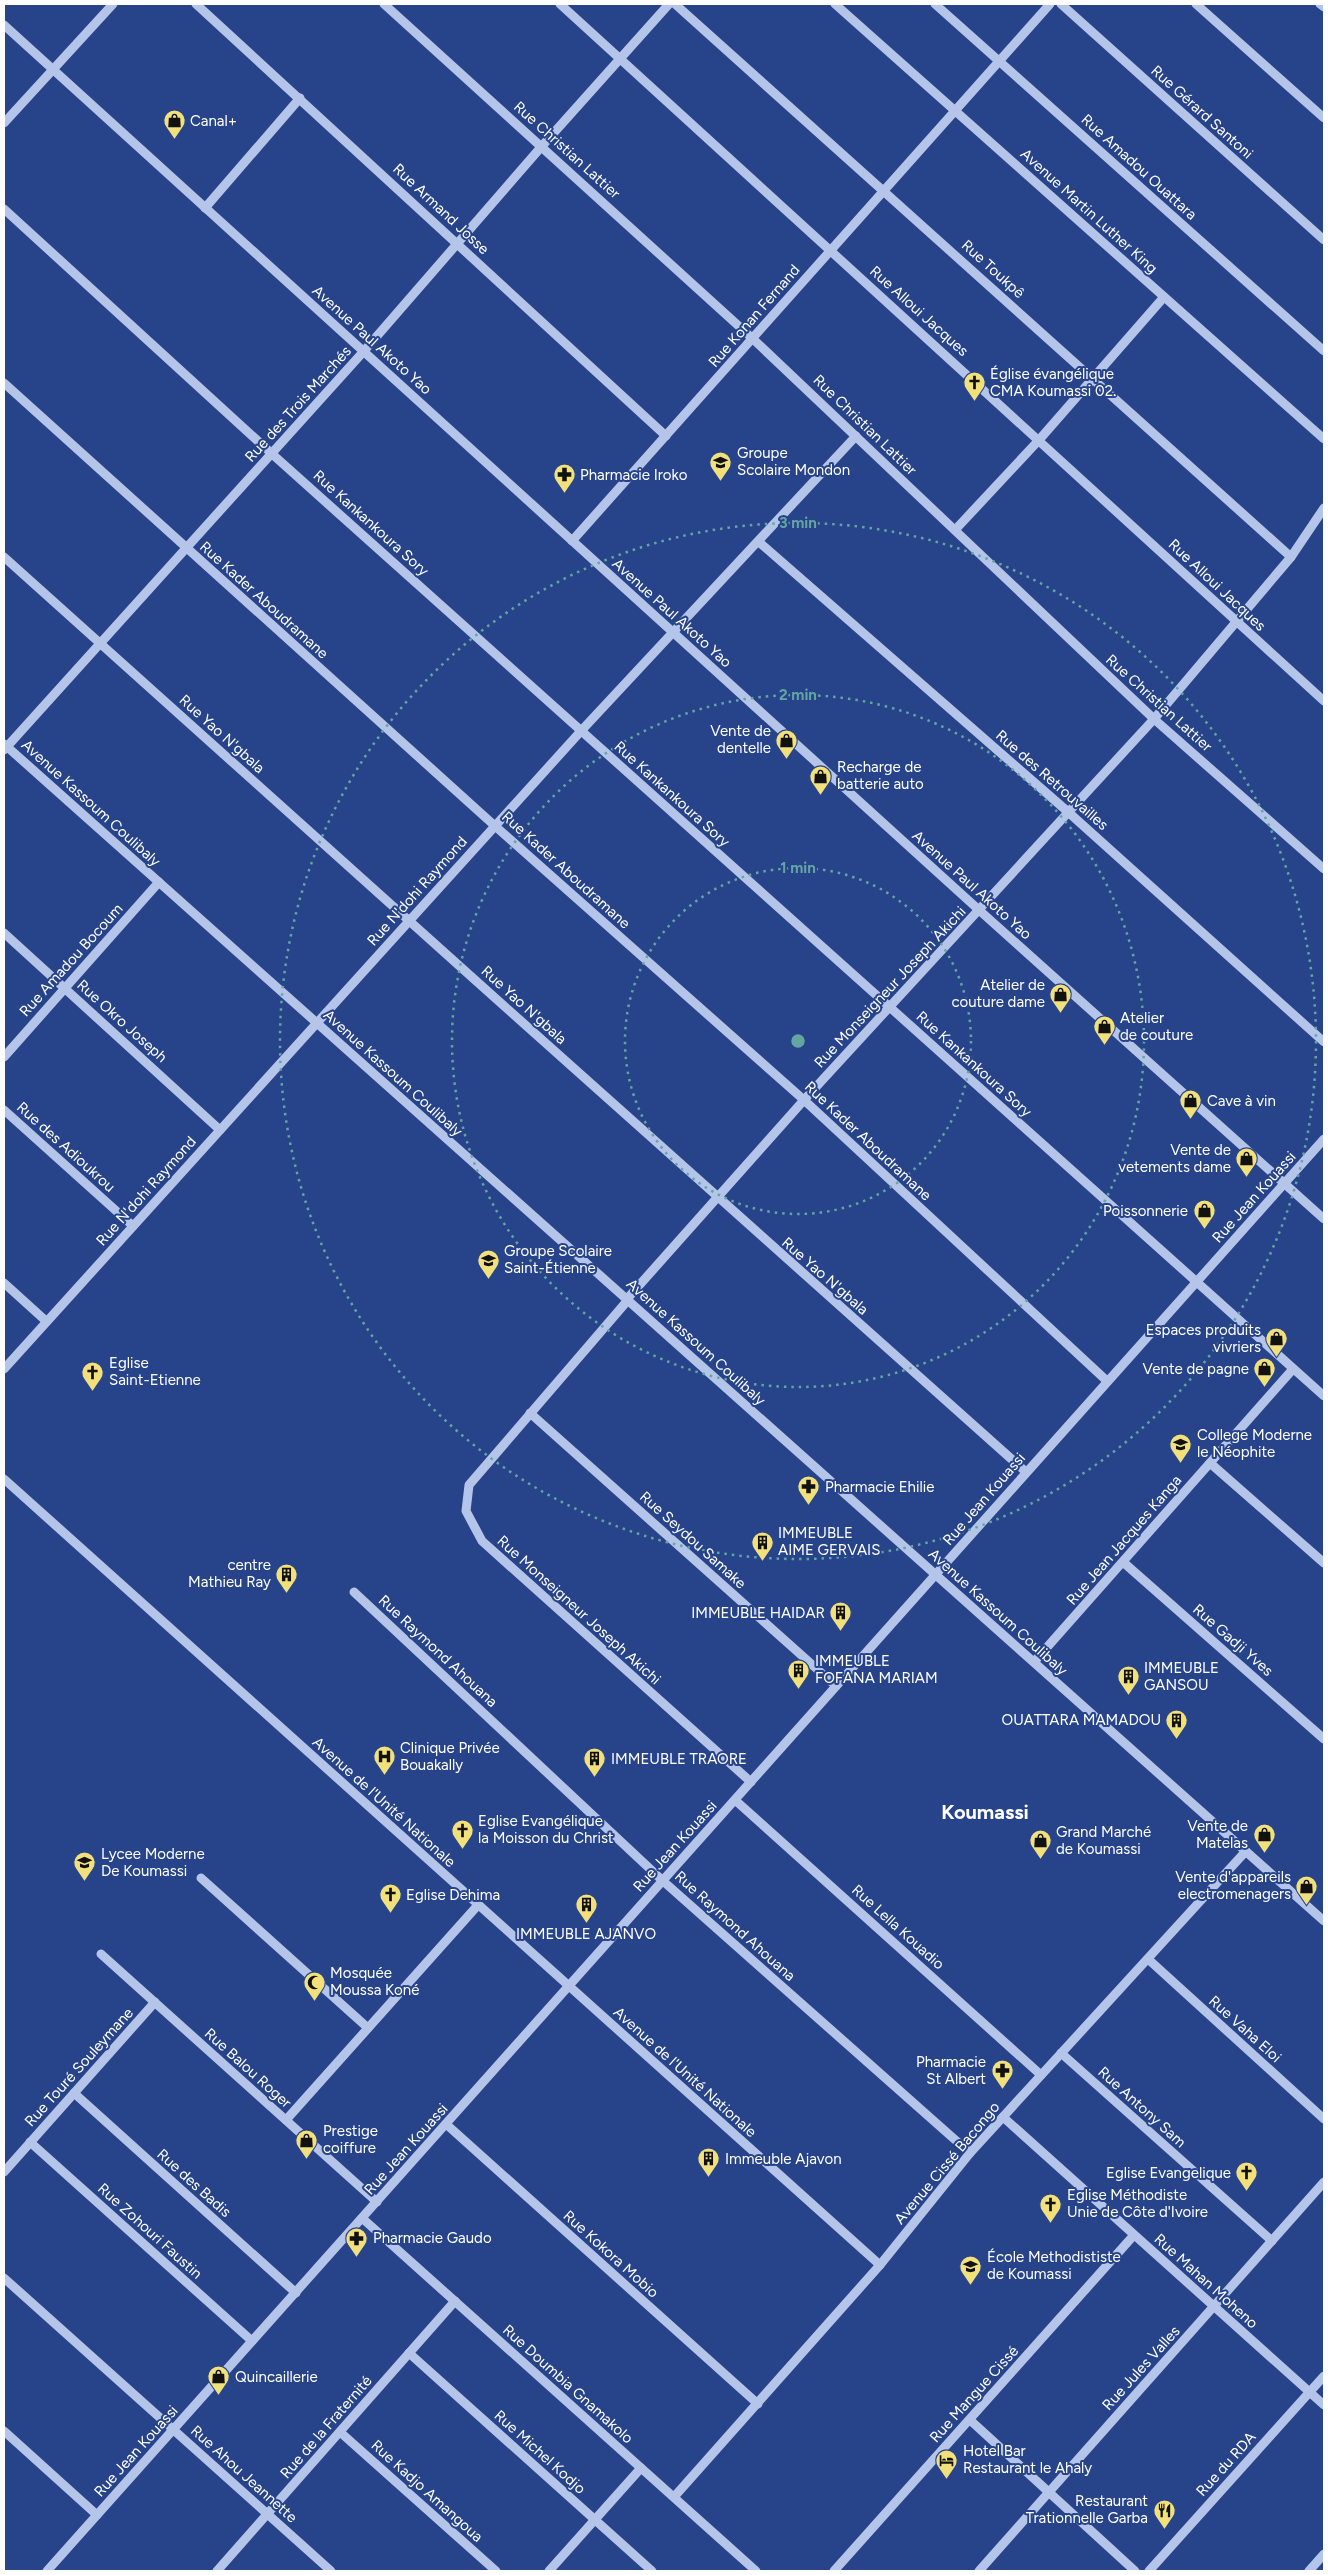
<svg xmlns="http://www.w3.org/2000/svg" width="1328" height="2575" font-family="Figtree,sans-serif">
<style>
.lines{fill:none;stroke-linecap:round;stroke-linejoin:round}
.minor{stroke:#b5c5ea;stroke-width:9}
.ring{fill:none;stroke:#63a6a1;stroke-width:2.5;stroke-dasharray:2.5 5}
.labels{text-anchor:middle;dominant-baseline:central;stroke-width:4;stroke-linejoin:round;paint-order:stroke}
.street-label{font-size:15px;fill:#fff;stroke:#27448b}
.poi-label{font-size:15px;fill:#fff;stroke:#27448b;text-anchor:start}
.district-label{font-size:20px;font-weight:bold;fill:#fff;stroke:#27448b}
.centre{fill:#63a6a1;stroke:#27448b;stroke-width:2.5}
.ring-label{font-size:15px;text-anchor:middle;font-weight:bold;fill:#63a6a1;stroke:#27448b;stroke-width:4;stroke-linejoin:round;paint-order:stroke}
</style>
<rect width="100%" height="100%" fill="#27448b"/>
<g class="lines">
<g class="minor">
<polyline points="196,4 666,436"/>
<polyline points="384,4 753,339 1154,719 1324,869"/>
<polyline points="560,4 1324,701"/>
<polyline points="675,4 1291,557"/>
<polyline points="835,4 1324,439"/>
<polyline points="935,4 1324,351"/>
<polyline points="1061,4 1324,240"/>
<polyline points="1196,4 1324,118"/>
<polyline points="1320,4 1324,7"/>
<polyline points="4,25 979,910 1324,1219"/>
<polyline points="4,123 113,4"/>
<polyline points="205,208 300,98"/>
<polyline points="4,209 271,453 1324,1396"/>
<polyline points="4,383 495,826 804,1100 1107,1381"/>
<polyline points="955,530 1039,440 1164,297"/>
<polyline points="572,541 1050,4"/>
<polyline points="759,542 1067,811 1324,1042"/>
<path d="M 4,557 C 345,862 683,1169 1026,1472"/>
<polyline points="4,744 1324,1921"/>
<polyline points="4,750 364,351 542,146 669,4"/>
<polyline points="4,933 220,1130"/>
<polyline points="4,1057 159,882"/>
<polyline points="4,1110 133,1226"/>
<polyline points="4,1283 46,1321"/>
<polyline points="627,1299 804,1100 1154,719 1291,557 1324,508"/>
<polyline points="628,1300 469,1485 466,1511 482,1541 751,1782"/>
<polyline points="4,1369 581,731 856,436"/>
<polyline points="530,1413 836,1686"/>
<polyline points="1210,1463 1324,1563"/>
<polyline points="4,1479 880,2265"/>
<polyline points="1123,1562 1324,1739"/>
<polyline points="354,1592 663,1881 970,2153"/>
<polyline points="1034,1662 1293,1369"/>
<polyline points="735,1800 1041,2075"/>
<polyline points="201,1878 368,2028"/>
<polyline points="101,1954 377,2202"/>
<polyline points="1148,1959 1324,2119"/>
<polyline points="1061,2053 1272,2241"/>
<polyline points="74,2093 296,2293"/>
<polyline points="1003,2117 1324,2405"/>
<polyline points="286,2120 478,1905"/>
<polyline points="446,2124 758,2404"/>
<polyline points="30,2142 252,2341"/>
<polyline points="4,2172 155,2002"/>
<polyline points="362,2218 756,2571"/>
<polyline points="4,2278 331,2571"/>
<polyline points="409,2353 652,2571"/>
<polyline points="970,2420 1135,2571"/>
<polyline points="4,2431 97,2515"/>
<polyline points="340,2432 496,2571"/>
<polyline points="674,2497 880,2265 970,2153 1246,1851"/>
<polyline points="47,2571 1324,1139"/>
<polyline points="217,2571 455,2301"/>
<polyline points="549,2571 641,2468"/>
<polyline points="834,2571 1134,2235"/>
<polyline points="979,2571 1324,2182"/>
<polyline points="1149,2571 1324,2376"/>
<polyline points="1309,2571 1324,2554"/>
</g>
</g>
<g class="ring">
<circle cx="798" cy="1041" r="173"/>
<circle cx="798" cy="1041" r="346"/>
<circle cx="798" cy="1041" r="518"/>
</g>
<defs>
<symbol id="shop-pin" viewBox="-11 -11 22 30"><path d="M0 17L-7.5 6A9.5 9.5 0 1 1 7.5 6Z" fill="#f2e17b" stroke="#27448b"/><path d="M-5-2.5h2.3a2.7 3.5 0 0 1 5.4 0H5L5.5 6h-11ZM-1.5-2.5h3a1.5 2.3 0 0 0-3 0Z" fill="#111"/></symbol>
<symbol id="church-pin" viewBox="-11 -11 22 30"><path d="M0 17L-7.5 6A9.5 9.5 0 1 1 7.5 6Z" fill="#f2e17b" stroke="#27448b"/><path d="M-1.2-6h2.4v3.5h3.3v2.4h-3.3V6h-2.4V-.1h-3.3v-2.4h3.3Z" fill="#111"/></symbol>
<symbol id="school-pin" viewBox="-11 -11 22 30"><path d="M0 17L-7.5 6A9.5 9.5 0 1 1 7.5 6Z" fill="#f2e17b" stroke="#27448b"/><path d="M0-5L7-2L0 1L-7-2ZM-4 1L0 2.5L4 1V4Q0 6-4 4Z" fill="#111"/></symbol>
<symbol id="pharmacy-pin" viewBox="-11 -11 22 30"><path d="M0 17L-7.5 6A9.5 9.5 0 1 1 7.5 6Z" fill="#f2e17b" stroke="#27448b"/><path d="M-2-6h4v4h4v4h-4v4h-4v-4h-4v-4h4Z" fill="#111"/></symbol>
<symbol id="building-pin" viewBox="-11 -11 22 30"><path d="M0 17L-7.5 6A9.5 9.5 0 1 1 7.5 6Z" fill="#f2e17b" stroke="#27448b"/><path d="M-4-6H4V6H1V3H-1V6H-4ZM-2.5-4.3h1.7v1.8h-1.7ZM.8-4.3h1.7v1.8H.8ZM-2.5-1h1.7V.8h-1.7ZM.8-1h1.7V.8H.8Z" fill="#111"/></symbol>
<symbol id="hospital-pin" viewBox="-11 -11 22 30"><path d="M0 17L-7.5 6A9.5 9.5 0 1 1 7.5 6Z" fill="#f2e17b" stroke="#27448b"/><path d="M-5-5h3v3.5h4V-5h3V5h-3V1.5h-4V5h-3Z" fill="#111"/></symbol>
<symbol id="mosque-pin" viewBox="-11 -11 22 30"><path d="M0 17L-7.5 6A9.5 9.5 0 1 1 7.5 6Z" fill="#f2e17b" stroke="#27448b"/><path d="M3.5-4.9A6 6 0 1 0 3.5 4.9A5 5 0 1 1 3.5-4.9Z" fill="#111"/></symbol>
<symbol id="university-pin" viewBox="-11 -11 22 30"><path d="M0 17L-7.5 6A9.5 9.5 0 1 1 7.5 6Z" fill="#f2e17b" stroke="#27448b"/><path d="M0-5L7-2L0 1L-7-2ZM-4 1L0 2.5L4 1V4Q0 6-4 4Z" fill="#111"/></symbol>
<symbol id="hotel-pin" viewBox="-11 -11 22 30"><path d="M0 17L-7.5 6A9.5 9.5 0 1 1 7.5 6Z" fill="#f2e17b" stroke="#27448b"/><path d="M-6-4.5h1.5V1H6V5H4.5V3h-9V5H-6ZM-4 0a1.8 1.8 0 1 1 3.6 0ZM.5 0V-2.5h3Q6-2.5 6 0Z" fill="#111"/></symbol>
<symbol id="restaurant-pin" viewBox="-11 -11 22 30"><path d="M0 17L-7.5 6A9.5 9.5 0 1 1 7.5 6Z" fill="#f2e17b" stroke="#27448b"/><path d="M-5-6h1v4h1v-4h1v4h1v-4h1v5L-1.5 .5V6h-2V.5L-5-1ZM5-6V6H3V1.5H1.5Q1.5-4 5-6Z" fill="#111"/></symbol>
</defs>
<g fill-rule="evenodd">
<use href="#shop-pin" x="162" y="108" width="25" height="34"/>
<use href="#church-pin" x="962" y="370" width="25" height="34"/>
<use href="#school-pin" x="708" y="450" width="25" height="34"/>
<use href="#pharmacy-pin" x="552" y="462" width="25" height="34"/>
<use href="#shop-pin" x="774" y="728" width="25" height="34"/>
<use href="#shop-pin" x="808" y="764" width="25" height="34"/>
<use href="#shop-pin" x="1048" y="982" width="25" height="34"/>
<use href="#shop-pin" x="1092" y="1014" width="25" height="34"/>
<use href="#shop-pin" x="1178" y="1088" width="25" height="34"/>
<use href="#shop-pin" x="1234" y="1146" width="25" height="34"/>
<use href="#shop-pin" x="1192" y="1198" width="25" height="34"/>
<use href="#school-pin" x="476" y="1248" width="25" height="34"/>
<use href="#shop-pin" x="1264" y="1326" width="25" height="34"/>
<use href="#shop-pin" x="1252" y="1356" width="25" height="34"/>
<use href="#church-pin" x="80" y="1360" width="25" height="34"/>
<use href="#school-pin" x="1168" y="1432" width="25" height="34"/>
<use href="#pharmacy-pin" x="796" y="1474" width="25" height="34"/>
<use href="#building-pin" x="750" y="1530" width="25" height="34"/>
<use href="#building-pin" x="274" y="1562" width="25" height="34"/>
<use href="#building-pin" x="828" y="1600" width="25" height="34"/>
<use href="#building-pin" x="786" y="1658" width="25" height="34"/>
<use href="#building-pin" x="1116" y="1664" width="25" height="34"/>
<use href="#building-pin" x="1164" y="1708" width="25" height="34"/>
<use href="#hospital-pin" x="372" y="1744" width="25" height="34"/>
<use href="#building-pin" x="582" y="1746" width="25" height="34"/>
<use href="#church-pin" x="450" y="1818" width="25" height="34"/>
<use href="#shop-pin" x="1252" y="1822" width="25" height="34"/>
<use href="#shop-pin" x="1028" y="1828" width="25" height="34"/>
<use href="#school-pin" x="72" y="1850" width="25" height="34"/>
<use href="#shop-pin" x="1294" y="1874" width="25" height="34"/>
<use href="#church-pin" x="378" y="1882" width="25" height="34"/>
<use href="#building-pin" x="574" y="1892" width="25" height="34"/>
<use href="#mosque-pin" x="302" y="1970" width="25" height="34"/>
<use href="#pharmacy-pin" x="990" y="2058" width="25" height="34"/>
<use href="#shop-pin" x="294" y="2128" width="25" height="34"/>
<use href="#building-pin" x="696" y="2146" width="25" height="34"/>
<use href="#church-pin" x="1234" y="2160" width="25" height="34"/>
<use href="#church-pin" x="1038" y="2192" width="25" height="34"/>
<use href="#pharmacy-pin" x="344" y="2226" width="25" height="34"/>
<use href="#university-pin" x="958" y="2254" width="25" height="34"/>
<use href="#shop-pin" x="206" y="2364" width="25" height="34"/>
<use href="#hotel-pin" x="934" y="2448" width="25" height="34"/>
<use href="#restaurant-pin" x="1152" y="2498" width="25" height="34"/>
</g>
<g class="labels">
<g class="street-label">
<text transform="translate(1202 112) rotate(42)">Rue Gérard Santoni</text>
<text transform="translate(567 150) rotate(42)">Rue Christian Lattier</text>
<text transform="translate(1139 167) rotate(42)">Rue Amadou Ouattara</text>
<text transform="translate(441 209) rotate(43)">Rue Armand Josse</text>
<text transform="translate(1089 211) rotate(42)">Avenue Martin Luther King</text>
<text transform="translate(993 269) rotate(42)">Rue Toukpê</text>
<text transform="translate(919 311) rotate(42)">Rue Alloui Jacques</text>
<text transform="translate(754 316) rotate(-49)">Rue Konan Fernand</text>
<text transform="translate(372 340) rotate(42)">Avenue Paul Akoto Yao</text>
<text transform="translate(298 404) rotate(-48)">Rue des Trois Marchés</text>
<text transform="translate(865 425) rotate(44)">Rue Christian Lattier</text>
<text transform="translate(371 523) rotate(42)">Rue Kankankoura Sory</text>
<text transform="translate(1217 585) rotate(43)">Rue Alloui Jacques</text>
<text transform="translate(264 600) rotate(42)">Rue Kader Aboudramane</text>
<text transform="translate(672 613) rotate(42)">Avenue Paul Akoto Yao</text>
<text transform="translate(1159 703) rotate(42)">Rue Christian Lattier</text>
<text transform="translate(222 734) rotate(42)">Rue Yao N'gbala</text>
<text transform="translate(1052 780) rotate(41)">Rue des Retrouvailles</text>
<text transform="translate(672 794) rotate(42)">Rue Kankankoura Sory</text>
<text transform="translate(91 803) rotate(42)">Avenue Kassoum Coulibaly</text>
<text transform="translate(566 870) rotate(42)">Rue Kader Aboudramane</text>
<text transform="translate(972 885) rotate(42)">Avenue Paul Akoto Yao</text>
<text transform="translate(417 891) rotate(-48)">Rue N'dohi Raymond</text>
<text transform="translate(71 960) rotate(-48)">Rue Amadou Bocoum</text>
<text transform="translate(890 987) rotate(-47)">Rue Monseigneur Joseph Akichi</text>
<text transform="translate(524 1005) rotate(42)">Rue Yao N'gbala</text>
<text transform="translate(122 1021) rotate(42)">Rue Okro Joseph</text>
<text transform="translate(974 1064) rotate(42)">Rue Kankankoura Sory</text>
<text transform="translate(393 1073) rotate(42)">Avenue Kassoum Coulibaly</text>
<text transform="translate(868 1141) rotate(43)">Rue Kader Aboudramane</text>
<text transform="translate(66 1147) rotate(42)">Rue des Adioukrou</text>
<text transform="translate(146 1191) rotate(-48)">Rue N'dohi Raymond</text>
<text transform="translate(1254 1197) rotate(-48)">Rue Jean Kouassi</text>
<text transform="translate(825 1276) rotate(41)">Rue Yao N'gbala</text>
<text transform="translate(696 1342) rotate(42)">Avenue Kassoum Coulibaly</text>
<text transform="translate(984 1499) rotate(-49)">Rue Jean Kouassi</text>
<text transform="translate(693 1540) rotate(42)">Rue Seydou Samake</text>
<text transform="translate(1124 1540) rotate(-49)">Rue Jean Jacques Kanga</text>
<text transform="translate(579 1610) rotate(42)">Rue Monseigneur Joseph Akichi</text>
<text transform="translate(998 1612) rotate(42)">Avenue Kassoum Coulibaly</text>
<text transform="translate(1233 1640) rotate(41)">Rue Gadji Yves</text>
<text transform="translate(438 1651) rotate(43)">Rue Raymond Ahouana</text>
<text transform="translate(384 1802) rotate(42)">Avenue de l'Unité Nationale</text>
<text transform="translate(675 1846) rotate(-48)">Rue Jean Kouassi</text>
<text transform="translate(735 1926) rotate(42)">Rue Raymond Ahouana</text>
<text transform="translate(898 1927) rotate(42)">Rue Lella Kouadio</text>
<text transform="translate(1245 2029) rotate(42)">Rue Vaha Eloi</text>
<text transform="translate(79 2067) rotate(-48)">Rue Touré Souleymane</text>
<text transform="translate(248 2068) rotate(42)">Rue Balou Roger</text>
<text transform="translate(685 2072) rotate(42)">Avenue de l'Unité Nationale</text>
<text transform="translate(1142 2107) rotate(42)">Rue Antony Sam</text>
<text transform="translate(406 2149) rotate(-48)">Rue Jean Kouassi</text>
<text transform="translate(947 2163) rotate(-50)">Avenue Cissé Bacongo</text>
<text transform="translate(194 2183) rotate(42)">Rue des Badis</text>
<text transform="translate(150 2231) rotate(42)">Rue Zohouri Faustin</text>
<text transform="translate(611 2254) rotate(42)">Rue Kokora Mobio</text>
<text transform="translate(1206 2281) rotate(42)">Rue Mahan Moheno</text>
<text transform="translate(1141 2368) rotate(-48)">Rue Jules Valles</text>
<text transform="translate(568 2384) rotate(42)">Rue Doumbia Gnamakolo</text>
<text transform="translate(974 2394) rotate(-48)">Rue Mangue Cissé</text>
<text transform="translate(326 2427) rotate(-49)">Rue de la Fraternité</text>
<text transform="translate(136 2451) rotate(-48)">Rue Jean Kouassi</text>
<text transform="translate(540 2452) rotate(42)">Rue Michel Kodjo</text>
<text transform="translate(1226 2464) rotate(-48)">Rue du RDA</text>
<text transform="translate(244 2474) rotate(42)">Rue Ahou Jeannette</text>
<text transform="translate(427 2491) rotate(42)">Rue Kadjo Amangoua</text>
</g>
<g class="poi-label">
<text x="190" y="121">Canal+</text>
<text x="990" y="374">Église évangélique<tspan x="990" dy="17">CMA Koumassi 02.</tspan></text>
<text x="737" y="453">Groupe<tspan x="737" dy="17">Scolaire Mondon</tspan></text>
<text x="580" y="475">Pharmacie Iroko</text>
<text x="771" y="731" text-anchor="end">Vente de<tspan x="771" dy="17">dentelle</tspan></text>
<text x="837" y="767">Recharge de<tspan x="837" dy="17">batterie auto</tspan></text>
<text x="1045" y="985" text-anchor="end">Atelier de<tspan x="1045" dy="17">couture dame</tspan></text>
<text x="1120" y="1018">Atelier<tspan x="1120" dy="17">de couture</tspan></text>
<text x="1207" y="1101">Cave à vin</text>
<text x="1231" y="1150" text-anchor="end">Vente de<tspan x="1231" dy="17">vetements dame</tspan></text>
<text x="1188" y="1211" text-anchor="end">Poissonnerie</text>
<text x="504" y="1251">Groupe Scolaire<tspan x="504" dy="17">Saint-Étienne</tspan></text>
<text x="1261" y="1330" text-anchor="end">Espaces produits<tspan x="1261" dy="17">vivriers</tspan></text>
<text x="109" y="1363">Eglise<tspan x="109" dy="17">Saint-Etienne</tspan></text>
<text x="1249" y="1369" text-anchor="end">Vente de pagne</text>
<text x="1197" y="1435">College Moderne<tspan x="1197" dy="17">le Néophite</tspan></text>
<text x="825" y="1487">Pharmacie Ehilie</text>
<text x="778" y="1533">IMMEUBLE<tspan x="778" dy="17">AIME GERVAIS</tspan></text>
<text x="271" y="1565" text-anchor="end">centre<tspan x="271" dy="17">Mathieu Ray</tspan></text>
<text x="825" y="1613" text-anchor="end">IMMEUBLE HAIDAR</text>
<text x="815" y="1661">IMMEUBLE<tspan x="815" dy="17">FOFANA MARIAM</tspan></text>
<text x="1144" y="1668">IMMEUBLE<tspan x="1144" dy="17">GANSOU</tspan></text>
<text x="1161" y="1720" text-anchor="end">OUATTARA MAMADOU</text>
<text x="400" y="1748">Clinique Privée<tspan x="400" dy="17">Bouakally</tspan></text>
<text x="611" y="1759">IMMEUBLE TRAORE</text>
<text x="478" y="1821">Eglise Evangélique<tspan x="478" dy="17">la Moisson du Christ</tspan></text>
<text x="1248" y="1826" text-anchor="end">Vente de<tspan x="1248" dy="17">Matelas</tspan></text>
<text x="1056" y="1832">Grand Marché<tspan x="1056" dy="17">de Koumassi</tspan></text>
<text x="101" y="1854">Lycee Moderne<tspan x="101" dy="17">De Koumassi</tspan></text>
<text x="1291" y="1877" text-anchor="end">Vente d'appareils<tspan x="1291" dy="17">electromenagers</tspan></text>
<text x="406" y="1895">Eglise Dehima</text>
<text x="586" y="1934" text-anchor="middle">IMMEUBLE AJANVO</text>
<text x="330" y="1973">Mosquée<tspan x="330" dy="17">Moussa Koné</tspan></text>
<text x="986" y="2062" text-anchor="end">Pharmacie<tspan x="986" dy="17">St Albert</tspan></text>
<text x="323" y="2131">Prestige<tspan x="323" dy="17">coiffure</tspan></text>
<text x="725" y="2159">Immeuble Ajavon</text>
<text x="1231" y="2173" text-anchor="end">Eglise Evangelique</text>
<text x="1067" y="2195">Eglise Méthodiste<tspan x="1067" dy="17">Unie de Côte d'Ivoire</tspan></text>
<text x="373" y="2238">Pharmacie Gaudo</text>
<text x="987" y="2257">École Methodististe<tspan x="987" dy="17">de Koumassi</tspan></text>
<text x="235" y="2377">Quincaillerie</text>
<text x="963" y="2451">Hotel Bar<tspan x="963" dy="17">Restaurant le Ahaly</tspan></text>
<text x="1148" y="2501" text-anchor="end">Restaurant<tspan x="1148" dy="17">Trationnelle Garba</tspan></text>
</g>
<g class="district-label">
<text x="985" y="1812">Koumassi</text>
</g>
</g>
<circle cx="798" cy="1041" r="8" class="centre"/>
<g class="ring-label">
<text x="798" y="528">3 min</text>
<text x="798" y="700">2 min</text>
<text x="798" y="873">1 min</text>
</g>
<rect width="1328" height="2575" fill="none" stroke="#ffffff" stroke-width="10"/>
</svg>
